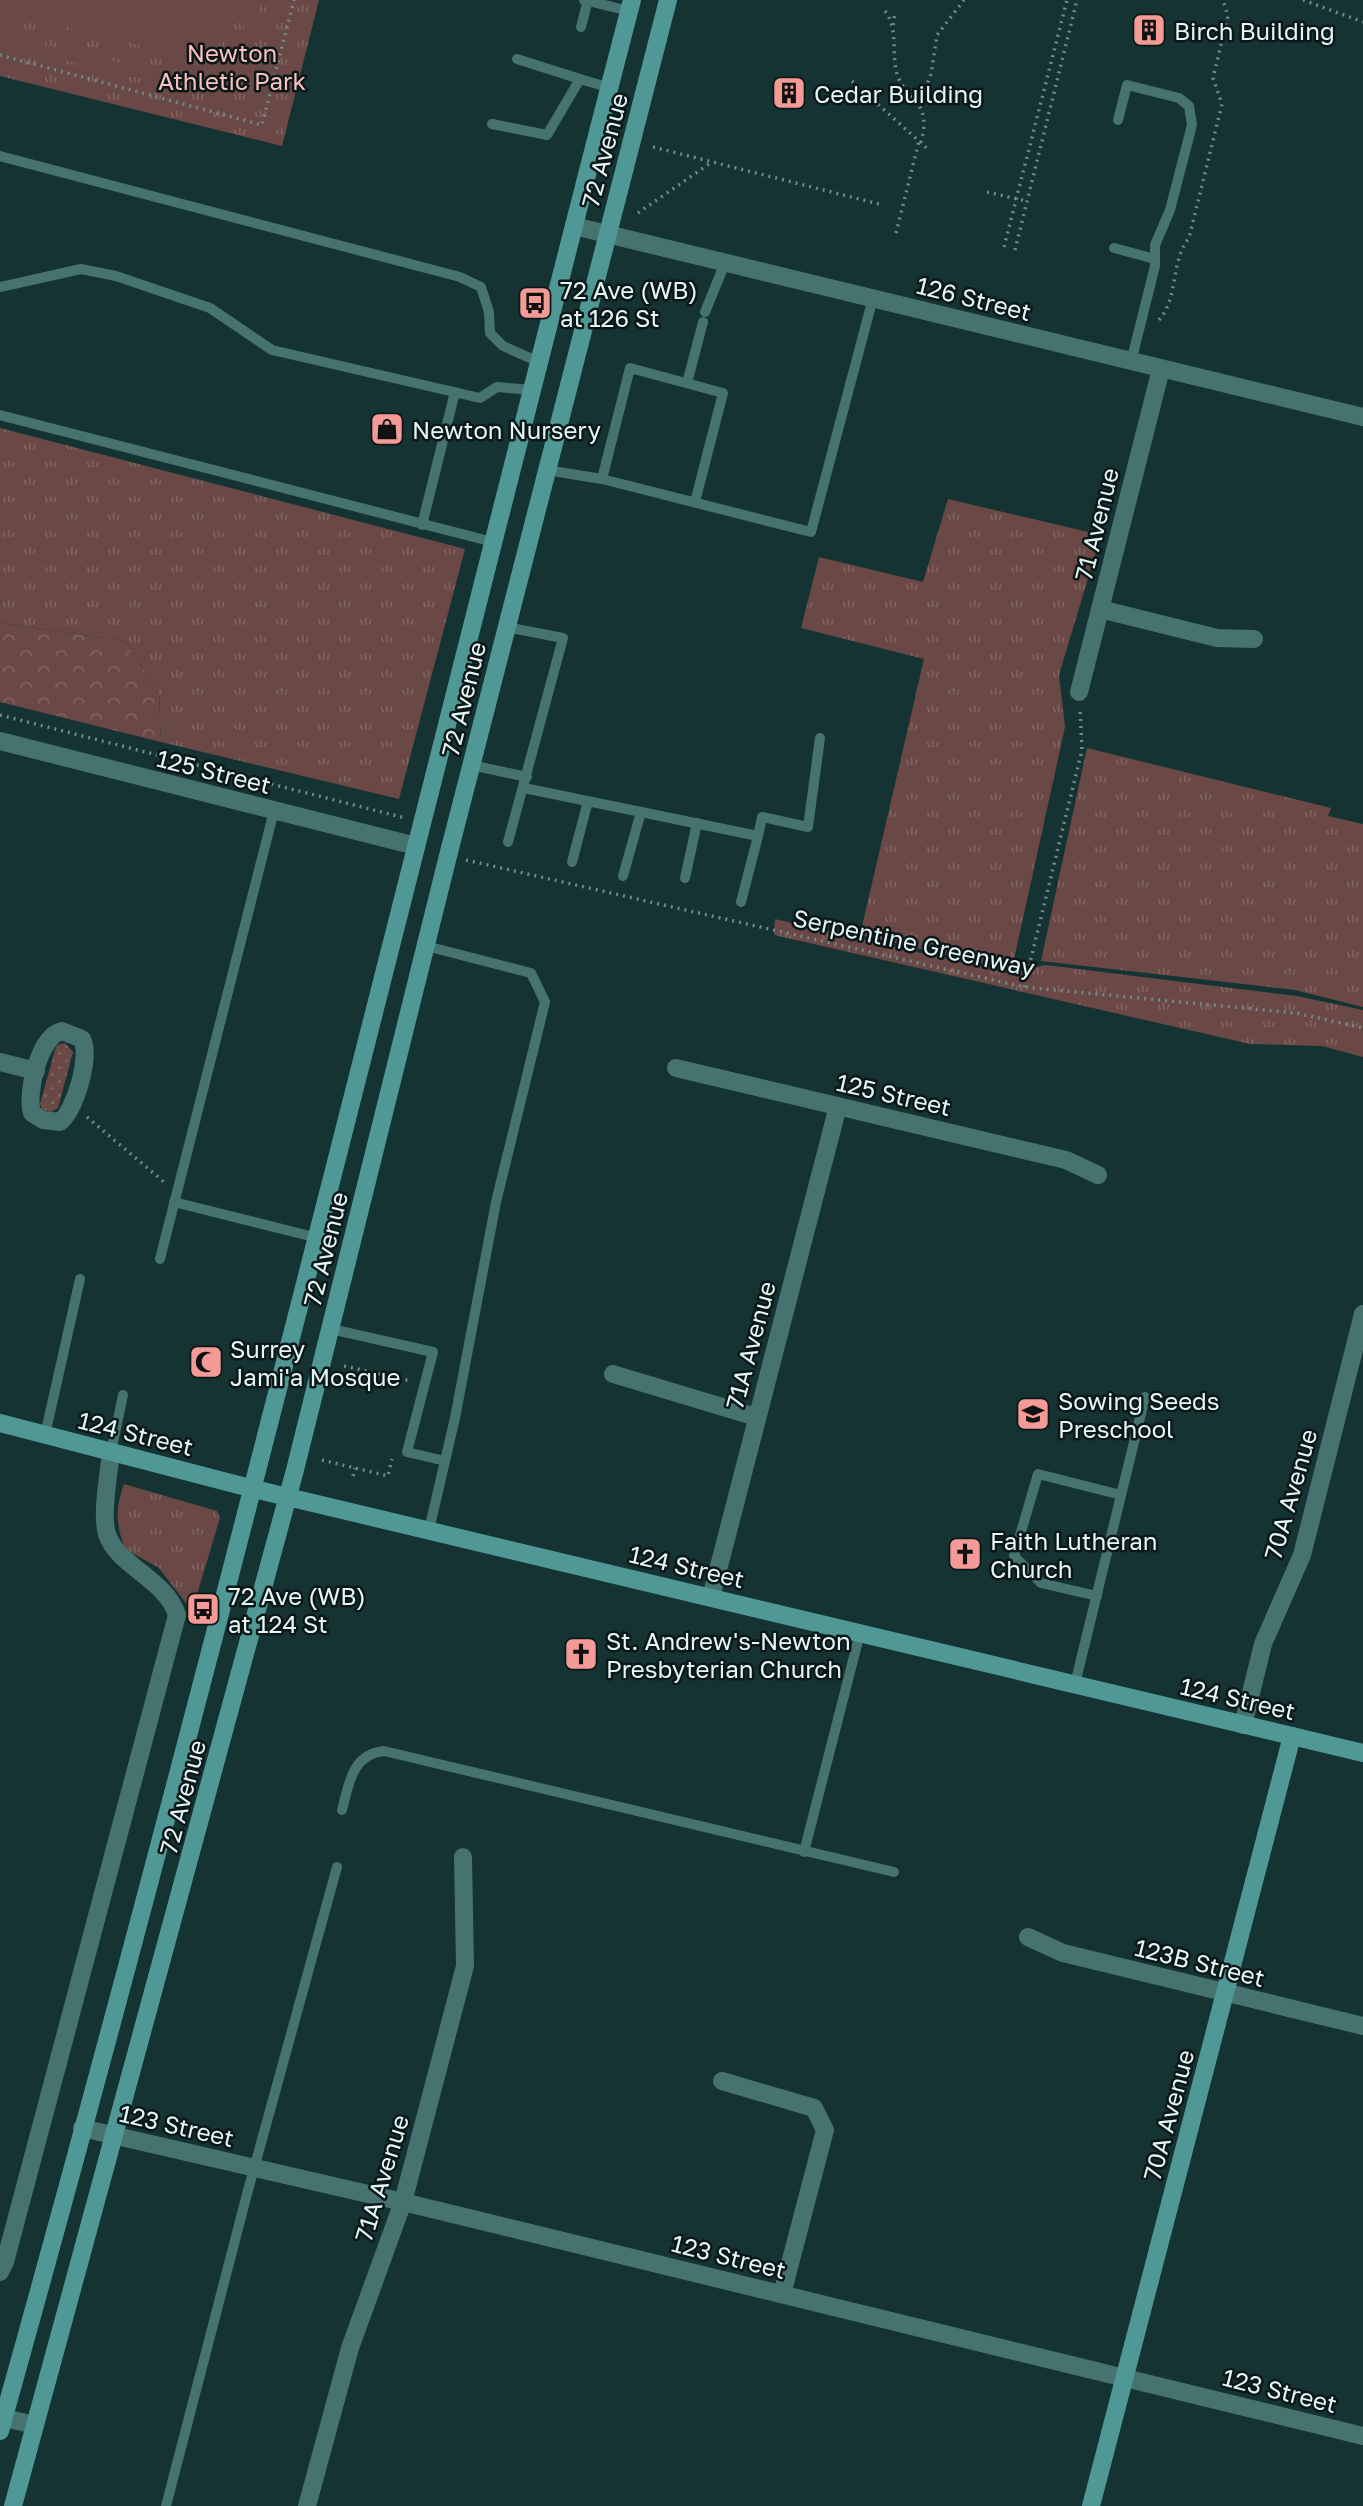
<svg xmlns="http://www.w3.org/2000/svg" width="1363" height="2506" font-family="'Golos Text',sans-serif">
<style>
.grass{fill:url(#grass-tufts)}
.forest{fill:url(#forest-crowns)}
.garden{fill:url(#garden-dots)}
.pitch{fill:#694846}
.lines{fill:none;stroke-linecap:round;stroke-linejoin:round}
.path{stroke:#718988;stroke-width:3.5;stroke-dasharray:2 5;stroke-linecap:butt}
.lane{stroke:#467270;stroke-width:10}
.street{stroke:#467270;stroke-width:18}
.secondary{stroke:#4f9896;stroke-width:18}
.labels{text-anchor:middle;dominant-baseline:central;stroke-width:5;stroke-linejoin:round;paint-order:stroke}
.poi-label{font-size:24px;fill:#e5f6f6;stroke:#0c1818;text-anchor:start}
.park-label{font-size:24px;fill:#f6c1be;stroke:#0c1818}
.street-label{font-size:24px;fill:#e5f6f6;stroke:#0c1818}
</style>
<defs>
<pattern id="grass-tufts" width="24" height="20" patternUnits="userSpaceOnUse" patternTransform="scale(1.75)"><rect width="24" height="20" fill="#694846"/><path d="M3 7l-1-3M5 7V3M7 7l1-3M15 17l-1-3M17 17v-4M19 17l1-3" fill="none" stroke="#7e6361"/></pattern>
<pattern id="forest-crowns" width="20" height="18" patternUnits="userSpaceOnUse" patternTransform="scale(1.75)"><rect width="20" height="18" fill="#694846"/><path d="M2 6a3 3 0 1 1 6 0M12 15a3 3 0 1 1 6 0" fill="none" stroke="#7e6361"/></pattern>
<pattern id="garden-dots" width="8" height="8" patternUnits="userSpaceOnUse" patternTransform="scale(1.75)"><rect width="8" height="8" fill="#694846"/><path d="M2 2h.1M6 6h.1" fill="none" stroke="#7e6361" stroke-width="1.8" stroke-linecap="round"/></pattern>
</defs>
<rect width="100%" height="100%" fill="#153332"/>
<g class="grass">
<polygon points="0,0 319,0 282,146 0,76"/>
<polygon points="0,428 465,549 399,799 161,742 159,693 125,641 0,623"/>
<polygon points="948,499 1101,535 1059,675 1065,727 1013,964 1007,969 860,935 924,659 801,628 819,557 923,582"/>
<polygon points="1087,748 1331,808 1328,816 1363,824 1363,1007 1295,990 1041,961"/>
<polygon points="775,919 1007,973 1046,965 1297,996 1363,1010 1363,1057 1322,1046 1250,1044 774,935"/>
<path d="M 124,1484 L 217,1511 L 220,1518 L 192,1611 L 159,1568 L 125,1549 C 116,1525 115,1509 124,1484 Z"/>
</g>
<polygon class="forest" points="0,623 125,641 159,693 161,742 0,702"/>
<polygon class="garden" points="65,1043 73,1052 58,1108 51,1112 42,1109 40,1104 55,1050 57,1045"/>
<g class="pitch">
<polygon points="0,0 230,0 214,64 0,10"/>
<polygon points="251,0 262,0 242,80 236,92 224,98 0,45 0,34 222,88 230,81"/>
</g>
<g class="lines">
<g class="path">
<polyline points="1303,0 1363,22"/>
<path d="M 885,11 C 899,30 891,53 897,74 C 905,100 933,100 921,142"/>
<polyline points="893,25 895,13"/>
<polyline points="0,55 262,125 294,0"/>
<polyline points="852,81 930,151"/>
<polyline points="920,102 931,74 937,35 964,0"/>
<polyline points="653,147 879,204"/>
<polyline points="987,192 1026,201"/>
<polyline points="638,213 712,162"/>
<polyline points="896,233 919,141"/>
<polyline points="1004,247 1067,0"/>
<polyline points="1015,250 1077,0"/>
<path d="M 1159,320 C 1179,297 1170,262 1189,238 L 1222,104 L 1213,78 L 1228,16 L 1223,0"/>
<polyline points="0,715 405,818"/>
<polyline points="466,860 1024,987 1296,1013 1363,1028"/>
<polyline points="1024,987 1082,750 1080,709"/>
<polyline points="87,1117 164,1182"/>
<polyline points="344,1366 411,1381"/>
<polyline points="322,1460 388,1476 392,1459"/>
<polyline points="353,1476 355,1468"/>
</g>
<g class="lane">
<polyline points="584,0 629,11"/>
<polyline points="581,27 588,0"/>
<polyline points="517,59 580,79"/>
<polyline points="1118,120 1127,85 1179,98 1189,106 1192,125 1170,210 1155,245 1155,266 1131,362"/>
<polyline points="492,124 547,135 580,79 610,88"/>
<polyline points="0,156 460,277 481,287 489,312 490,333 503,346 539,362"/>
<polyline points="1114,248 1155,259"/>
<polyline points="0,287 81,269 116,276 210,308 272,350 480,398 497,387 532,390"/>
<polyline points="705,312 725,263"/>
<polyline points="687,383 703,322"/>
<polyline points="0,415 493,542"/>
<polyline points="546,470 602,479 811,532 873,298"/>
<polyline points="602,479 630,368 723,393 695,502"/>
<polyline points="422,525 455,392"/>
<polyline points="506,627 563,638 508,842"/>
<polyline points="471,765 527,777"/>
<polyline points="524,788 758,836 762,817 808,827 820,738"/>
<polyline points="572,862 588,801"/>
<polyline points="623,876 641,812"/>
<polyline points="685,878 697,823"/>
<polyline points="741,902 758,836"/>
<polyline points="426,946 531,973 545,1002 496,1202 455,1418 429,1530"/>
<polyline points="174,1202 318,1238"/>
<polyline points="160,1259 274,811"/>
<polyline points="331,1329 433,1352 407,1452 445,1461"/>
<polyline points="45,1435 80,1279"/>
<polyline points="111,1452 123,1395"/>
<polyline points="1097,1596 1041,1583 1014,1556 1038,1474 1121,1495"/>
<polyline points="1075,1684 1145,1397"/>
<path d="M 342,1810 C 349,1784 352,1754 384,1751 L 894,1872"/>
<polyline points="804,1852 860,1633"/>
<polyline points="166,2506 247,2194 337,1867"/>
</g>
<g class="street">
<polyline points="574,226 1363,417"/>
<polyline points="1100,609 1217,638 1254,639"/>
<polyline points="1079,692 1161,369"/>
<polyline points="0,741 416,846"/>
<path d="M 62,1031 L 82,1039 C 91,1056 75,1111 60,1122 L 43,1120 L 32,1113 C 26,1093 39,1036 62,1031 Z"/>
<polyline points="0,1062 36,1071"/>
<polyline points="676,1068 1066,1160 1098,1175"/>
<polyline points="613,1374 756,1417"/>
<polyline points="711,1597 838,1106"/>
<polyline points="1243,1725 1263,1644 1302,1555 1363,1314"/>
<polyline points="1028,1937 1063,1953 1363,2026"/>
<polyline points="722,2081 814,2108 825,2130 782,2294"/>
<polyline points="82,2128 403,2202 1363,2436"/>
<path d="M 0,2272 L 5,2262 L 177,1615 C 166,1579 117,1566 107,1534 C 101,1514 109,1473 111,1452"/>
<polyline points="0,2417 35,2425"/>
<polyline points="307,2506 350,2348 403,2202 465,1966 463,1857"/>
</g>
<g class="secondary">
<polyline points="0,1423 254,1489 1363,1753"/>
<path d="M 0,2431 C 226,1625 422,811 632,0"/>
<polyline points="13,2506 295,1470 448,856 668,0"/>
<polyline points="1091,2506 1292,1736"/>
</g>
</g>
<defs>
<symbol id="building-square" viewBox="-11 -11 22 22"><rect x="-9" y="-9" width="18" height="18" rx="4" fill="#f59b97" stroke="#0c1818"/><path d="M-4-6H4V6H1V3H-1V6H-4ZM-2.5-4.3h1.7v1.8h-1.7ZM.8-4.3h1.7v1.8H.8ZM-2.5-1h1.7V.8h-1.7ZM.8-1h1.7V.8H.8Z" fill="#111"/></symbol>
<symbol id="bus-square" viewBox="-11 -11 22 22"><rect x="-9" y="-9" width="18" height="18" rx="4" fill="#f59b97" stroke="#0c1818"/><path d="M-5-6H5V4H4V6H2V4H-2V6H-4V4H-5ZM-3.5-4V0h7V-4ZM-3.5 1.2v1.5H-2V1.2ZM2 1.2v1.5H3.5V1.2Z" fill="#111"/></symbol>
<symbol id="shop-square" viewBox="-11 -11 22 22"><rect x="-9" y="-9" width="18" height="18" rx="4" fill="#f59b97" stroke="#0c1818"/><path d="M-5-2.5h2.3a2.7 3.5 0 0 1 5.4 0H5L5.5 6h-11ZM-1.5-2.5h3a1.5 2.3 0 0 0-3 0Z" fill="#111"/></symbol>
<symbol id="mosque-square" viewBox="-11 -11 22 22"><rect x="-9" y="-9" width="18" height="18" rx="4" fill="#f59b97" stroke="#0c1818"/><path d="M3.5-4.9A6 6 0 1 0 3.5 4.9A5 5 0 1 1 3.5-4.9Z" fill="#111"/></symbol>
<symbol id="school-square" viewBox="-11 -11 22 22"><rect x="-9" y="-9" width="18" height="18" rx="4" fill="#f59b97" stroke="#0c1818"/><path d="M0-5L7-2L0 1L-7-2ZM-4 1L0 2.5L4 1V4Q0 6-4 4Z" fill="#111"/></symbol>
<symbol id="church-square" viewBox="-11 -11 22 22"><rect x="-9" y="-9" width="18" height="18" rx="4" fill="#f59b97" stroke="#0c1818"/><path d="M-1.2-6h2.4v3.5h3.3v2.4h-3.3V6h-2.4V-.1h-3.3v-2.4h3.3Z" fill="#111"/></symbol>
</defs>
<g fill-rule="evenodd">
<use href="#building-square" x="1130" y="11" width="38" height="38"/>
<use href="#building-square" x="770" y="74" width="38" height="38"/>
<use href="#bus-square" x="516" y="284" width="38" height="38"/>
<use href="#shop-square" x="368" y="410" width="38" height="38"/>
<use href="#mosque-square" x="187" y="1343" width="38" height="38"/>
<use href="#school-square" x="1014" y="1395" width="38" height="38"/>
<use href="#church-square" x="946" y="1535" width="38" height="38"/>
<use href="#bus-square" x="184" y="1590" width="38" height="38"/>
<use href="#church-square" x="562" y="1635" width="38" height="38"/>
</g>
<g class="labels">
<g class="poi-label">
<text x="1174" y="30">Birch Building</text>
<text x="814" y="93">Cedar Building</text>
<text x="560" y="289">72 Ave (WB)<tspan x="560" dy="28">at 126 St</tspan></text>
<text x="412" y="429">Newton Nursery</text>
<text x="230" y="1348">Surrey<tspan x="230" dy="28">Jami'a Mosque</tspan></text>
<text x="1058" y="1400">Sowing Seeds<tspan x="1058" dy="28">Preschool</tspan></text>
<text x="990" y="1540">Faith Lutheran<tspan x="990" dy="28">Church</tspan></text>
<text x="228" y="1595">72 Ave (WB)<tspan x="228" dy="28">at 124 St</tspan></text>
<text x="606" y="1640">St. Andrew's-Newton<tspan x="606" dy="28">Presbyterian Church</tspan></text>
</g>
<g class="park-label">
<text x="232" y="52">Newton<tspan x="232" dy="28">Athletic Park</tspan></text>
</g>
<g class="street-label">
<text transform="translate(604 150) rotate(-75)">72 Avenue</text>
<text transform="translate(974 298) rotate(14)">126 Street</text>
<text transform="translate(1096 524) rotate(-76)">71 Avenue</text>
<text transform="translate(463 699) rotate(-76)">72 Avenue</text>
<text transform="translate(214 771) rotate(14)">125 Street</text>
<text transform="translate(914 942) rotate(12)">Serpentine Greenway</text>
<text transform="translate(894 1094) rotate(13)">125 Street</text>
<text transform="translate(325 1249) rotate(-76)">72 Avenue</text>
<text transform="translate(750 1345) rotate(-75)">71A Avenue</text>
<text transform="translate(136 1433) rotate(14)">124 Street</text>
<text transform="translate(1290 1494) rotate(-74)">70A Avenue</text>
<text transform="translate(687 1566) rotate(13)">124 Street</text>
<text transform="translate(1238 1698) rotate(13)">124 Street</text>
<text transform="translate(182 1797) rotate(-75)">72 Avenue</text>
<text transform="translate(1200 1962) rotate(14)">123B Street</text>
<text transform="translate(1168 2115) rotate(-75)">70A Avenue</text>
<text transform="translate(177 2125) rotate(13)">123 Street</text>
<text transform="translate(381 2178) rotate(-73)">71A Avenue</text>
<text transform="translate(729 2256) rotate(14)">123 Street</text>
<text transform="translate(1280 2390) rotate(14)">123 Street</text>
</g>
</g>
</svg>
